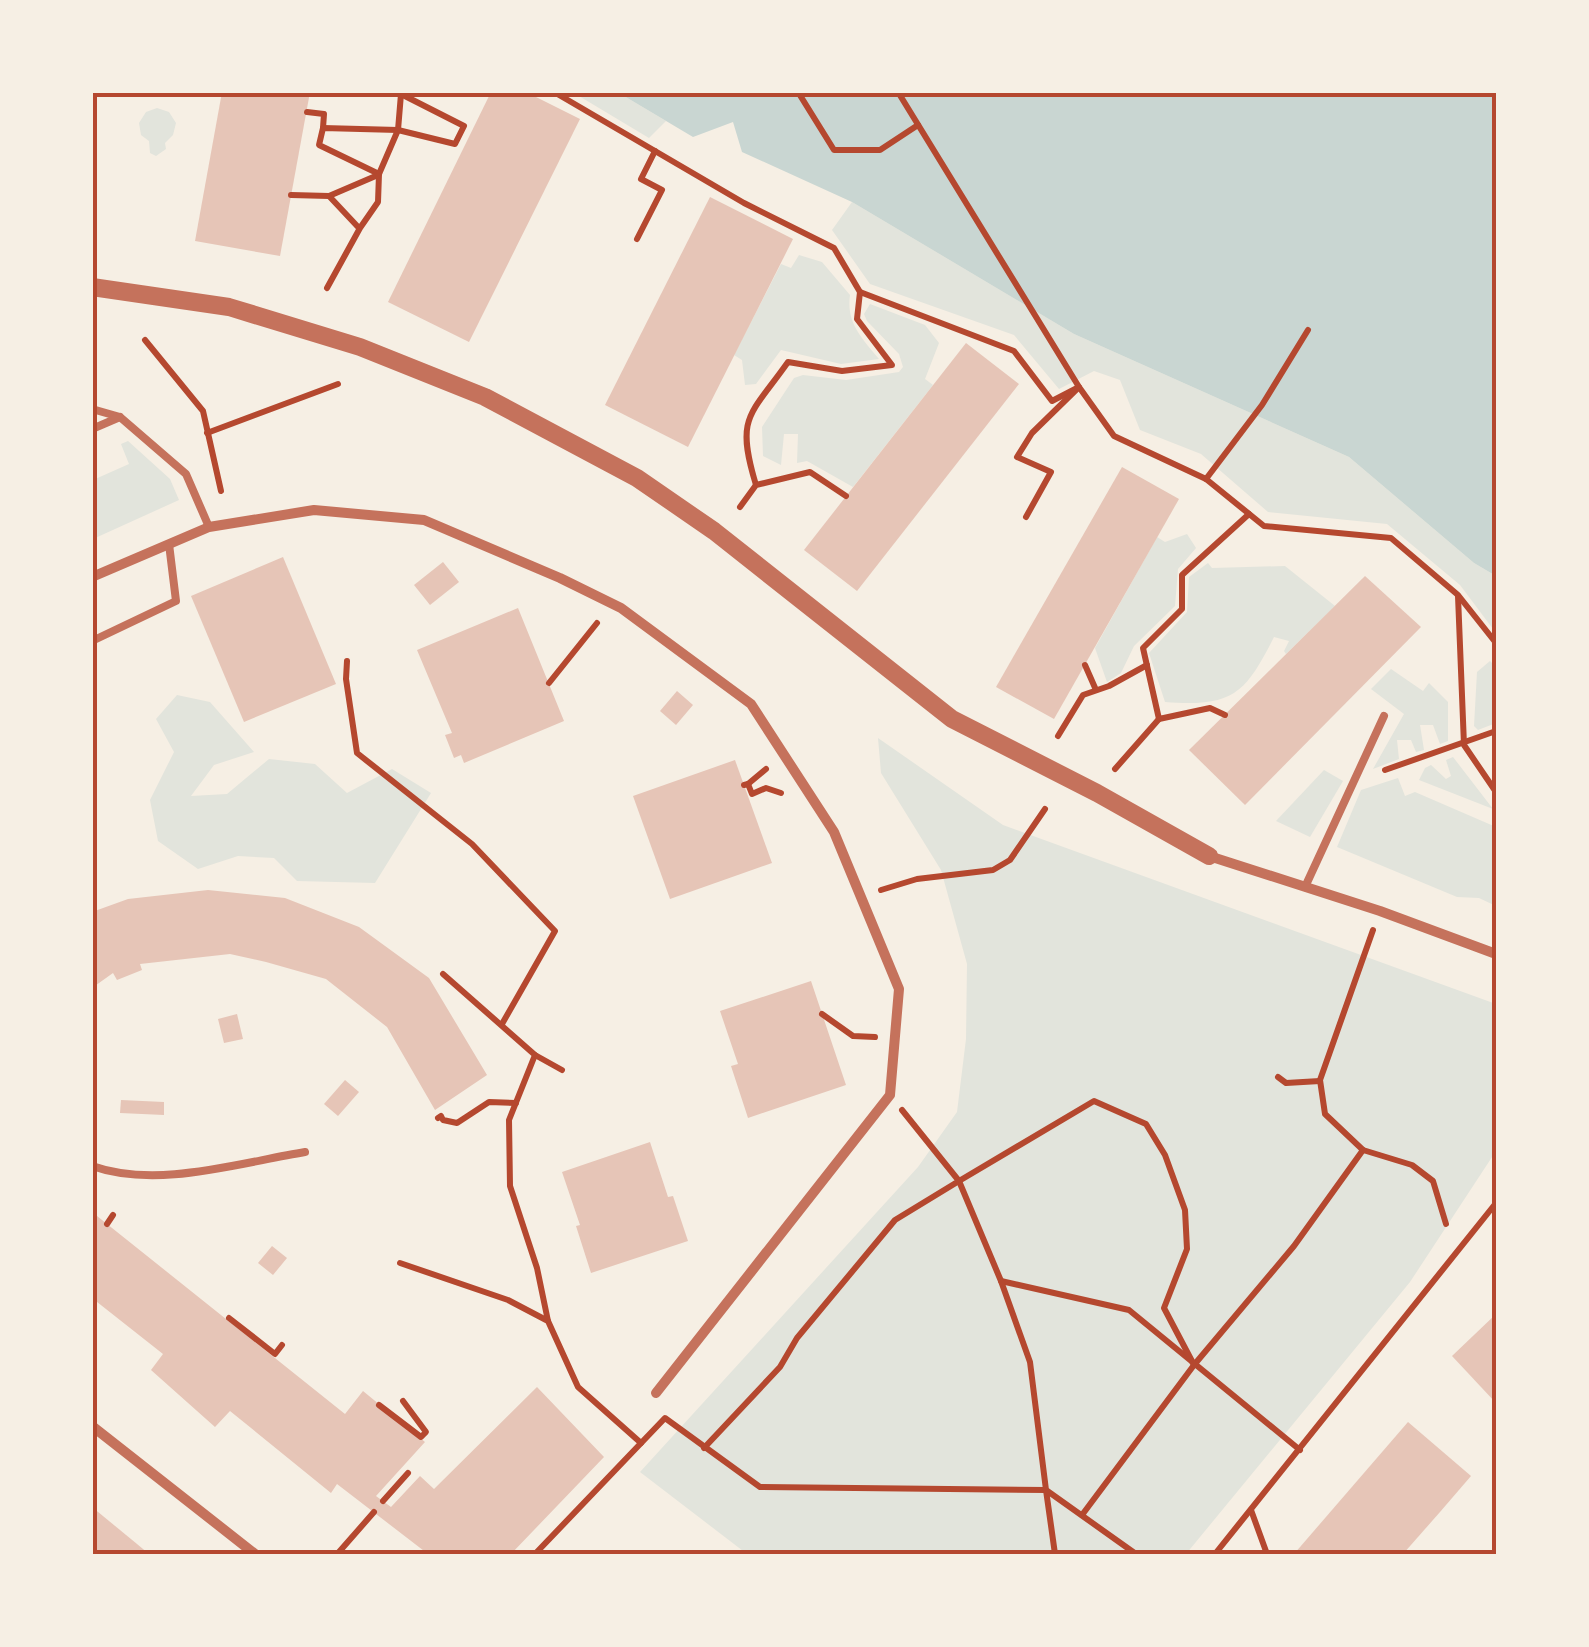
<svg xmlns="http://www.w3.org/2000/svg" width="1589" height="1647" font-family="Cabin,sans-serif">
<style>
.green{fill:#e2e4dc}
.water{fill:#c9d6d2}
.building{fill:#e6c5b7}
.lines{fill:none;stroke-linecap:round;stroke-linejoin:round}
.path{stroke:#b5482f;stroke-width:6}
.service{stroke:#c5725c;stroke-width:8}
.minor{stroke:#c5725c;stroke-width:10}
.tertiary{stroke:#c5725c;stroke-width:18}
.neatline{fill:none;stroke:#b5482f;stroke-width:4}
</style>
<rect width="100%" height="100%" fill="#f6efe4"/>
<g class="green">
<polygon points="574,93 619,93 666,121 649,138"/>
<polygon points="157,108 169,112 176,123 173,135 165,143 166,149 156,156 150,153 149,141 141,135 139,123 146,112"/>
<polygon points="852,202 1074,334 1349,457 1474,563 1496,576 1496,633 1460,585 1387,524 1268,512 1201,454 1140,430 1120,380 1094,371 1059,389 1014,335 870,284 832,230"/>
<path d="M 799,255 L 822,262 L 850,295 C 846,323 862,338 879,359 L 841,364 L 781,350 L 756,384 L 745,385 L 742,360 L 734,355 L 781,264 L 791,268 Z"/>
<polygon points="870,304 925,325 939,343 925,379 933,385 853,487 807,461 797,463 798,434 784,434 781,465 763,456 762,427 794,378 803,375 846,380 899,372 903,367 899,354 867,321 864,314"/>
<polygon points="128,441 170,479 179,500 93,539 93,480 129,464 121,444"/>
<polygon points="1187,534 1196,548 1178,569 1175,606 1134,646 1121,673 1107,682 1095,648 1157,537 1165,542"/>
<path d="M 1208,563 L 1212,568 L 1285,566 L 1335,606 L 1286,654 L 1284,651 L 1289,641 L 1274,637 C 1245,694 1233,707 1165,702 L 1149,653 L 1187,612 L 1189,577 Z"/>
<polygon points="1490,661 1496,667 1496,723 1478,730 1474,726 1477,672"/>
<polygon points="1391,669 1423,691 1429,683 1448,702 1448,741 1440,744 1433,725 1420,725 1424,750 1416,752 1411,740 1397,740 1399,759 1373,769 1404,714 1371,689"/>
<polygon points="177,695 210,702 254,752 214,765 191,796 227,794 269,759 315,764 347,793 392,769 431,793 375,883 297,881 274,858 238,856 198,869 158,841 150,800 174,752 156,719"/>
<polygon points="878,738 1003,825 1496,1004 1496,1151 1410,1282 1186,1554 747,1554 640,1472 918,1167 957,1112 966,1039 967,964 941,870 881,773"/>
<polygon points="1453,757 1493,809 1419,780 1425,768 1431,765 1446,779 1451,776 1446,760"/>
<polygon points="1324,770 1343,781 1310,837 1276,821"/>
<polygon points="1398,778 1405,796 1415,792 1496,827 1496,906 1479,898 1457,897 1337,847 1361,790"/>
</g>
<polygon class="water" points="619,93 1496,93 1496,576 1474,563 1349,457 1074,334 852,202 742,152 733,122 693,137"/>
<g class="building">
<polygon points="222,92 310,92 280,256 195,241"/>
<polygon points="491,92 526,92 580,119 469,342 388,302"/>
<polygon points="710,197 793,239 688,447 605,405"/>
<polygon points="966,343 1019,384 857,591 804,550"/>
<polygon points="1122,467 1179,499 1054,719 996,687"/>
<polygon points="283,557 336,684 244,722 191,596"/>
<polygon points="443,562 459,582 430,605 414,585"/>
<polygon points="1365,576 1421,627 1245,805 1189,750"/>
<polygon points="518,608 564,721 464,763 461,755 454,758 445,735 452,733 417,650"/>
<polygon points="677,691 693,705 676,725 660,711"/>
<polygon points="735,760 772,863 670,899 633,796"/>
<polygon points="208,890 285,898 359,927 429,978 487,1075 435,1110 387,1027 326,979 266,962 230,954 140,964 142,970 117,980 113,973 92,988 92,912 128,899"/>
<polygon points="811,981 846,1085 748,1118 731,1066 738,1064 720,1011"/>
<polygon points="237,1014 243,1039 224,1043 218,1019"/>
<polygon points="345,1080 359,1092 338,1116 324,1104"/>
<polygon points="121,1100 164,1102 164,1115 120,1113"/>
<polygon points="650,1142 668,1197 673,1196 688,1241 591,1273 576,1226 580,1225 562,1172"/>
<polygon points="92,1212 345,1414 363,1391 425,1442 376,1496 391,1507 420,1476 434,1489 537,1387 604,1457 511,1554 428,1554 337,1484 331,1493 230,1411 215,1427 151,1370 163,1354 92,1298"/>
<polygon points="272,1246 287,1258 273,1275 258,1263"/>
<polygon points="1496,1314 1496,1403 1452,1356"/>
<polygon points="1408,1422 1471,1476 1440,1512 1403,1554 1294,1554"/>
<polygon points="92,1507 137,1544 149,1554 92,1554"/>
</g>
<g class="lines">
<g class="path">
<polyline points="554,92 744,203 834,248 860,292 1014,351 1052,401 1079,387 1114,436 1206,479 1264,526 1391,538 1458,595 1496,643"/>
<polyline points="798,92 834,150 880,150 918,125"/>
<polyline points="898,92 1079,387 1032,433 1017,457 1051,472 1026,517"/>
<polyline points="307,112 324,114 323,128"/>
<polyline points="379,174 319,145 323,128 398,130 455,144 464,126 397,92"/>
<polyline points="291,195 329,196"/>
<polyline points="359,228 329,196 378,175"/>
<polyline points="637,239 662,190 641,179 655,151"/>
<polyline points="327,288 360,228 378,202 379,174 398,130 401,94"/>
<polyline points="145,340 203,411 221,491"/>
<polyline points="207,433 338,384"/>
<polyline points="1206,479 1262,405 1308,330"/>
<path d="M 756,485 C 735,416 750,416 788,362 L 842,371 L 892,365 L 857,319 L 860,292"/>
<polyline points="740,507 756,485 810,472 846,496"/>
<polyline points="1458,596 1464,745 1496,792"/>
<polyline points="347,661 346,679 357,753 472,844 555,931 502,1024"/>
<polyline points="1085,665 1096,690"/>
<polyline points="549,683 597,623"/>
<polyline points="1225,715 1210,708 1159,719 1143,648 1182,609 1182,575 1249,514"/>
<polyline points="1058,736 1083,695 1109,686 1147,665"/>
<polyline points="1115,769 1159,719"/>
<polyline points="1385,770 1496,731"/>
<polyline points="748,784 766,769"/>
<polyline points="744,785 748,784 752,794 766,788 781,793"/>
<polyline points="881,890 917,879 993,870 1010,860 1045,809"/>
<polyline points="1373,930 1320,1080 1325,1114 1363,1150 1412,1165 1433,1181 1446,1224"/>
<polyline points="443,974 535,1055 509,1120 510,1186 537,1268 548,1321"/>
<polyline points="822,1014 853,1036 875,1037"/>
<polyline points="535,1055 562,1070"/>
<polyline points="1278,1077 1286,1083 1320,1081"/>
<polyline points="92,1113 93,1113"/>
<polyline points="438,1118 441,1116 443,1120 457,1123 489,1102 516,1103"/>
<polyline points="107,1224 113,1215"/>
<polyline points="400,1263 508,1300 548,1321 578,1387 641,1443"/>
<polyline points="1001,1281 1129,1310 1300,1450"/>
<polyline points="229,1318 275,1354 282,1345"/>
<polyline points="379,1405 421,1437 426,1432 403,1401"/>
<polyline points="704,1448 780,1367 797,1338 895,1220 959,1181 902,1110"/>
<polyline points="383,1501 408,1473"/>
<polyline points="1251,1510 1267,1554"/>
<polyline points="1082,1515 1194,1365 1294,1246 1363,1150"/>
<polyline points="339,1552 374,1512"/>
<polyline points="535,1554 665,1418 760,1487 1046,1490 1055,1554"/>
<polyline points="1136,1554 1046,1490 1030,1362 1001,1281 959,1181 1094,1101 1146,1124 1165,1155 1185,1210 1187,1249 1164,1308 1194,1365"/>
<polyline points="1215,1554 1496,1203"/>
</g>
<g class="service">
<polyline points="92,409 120,417 186,474 209,527"/>
<polyline points="92,429 120,417"/>
<polyline points="92,641 176,601 169,544"/>
<polyline points="1305,887 1384,716"/>
<path d="M 92,1166 C 157,1189 238,1163 305,1152"/>
</g>
<g class="minor">
<polyline points="92,577 209,527 314,510 424,520 560,578 621,608 751,704 834,832 899,989 890,1095 656,1393"/>
<polyline points="1209,856 1380,911 1496,954"/>
<polyline points="92,1426 255,1554"/>
</g>
<polyline class="tertiary" points="92,287 229,307 360,347 485,397 637,478 714,531 952,719 1097,793 1209,856"/>
</g>
<rect width="1589" height="1647" fill="none" stroke="#f6efe4" stroke-width="190"/>
<rect x="95" y="95" width="1399" height="1457" class="neatline"/>
</svg>
